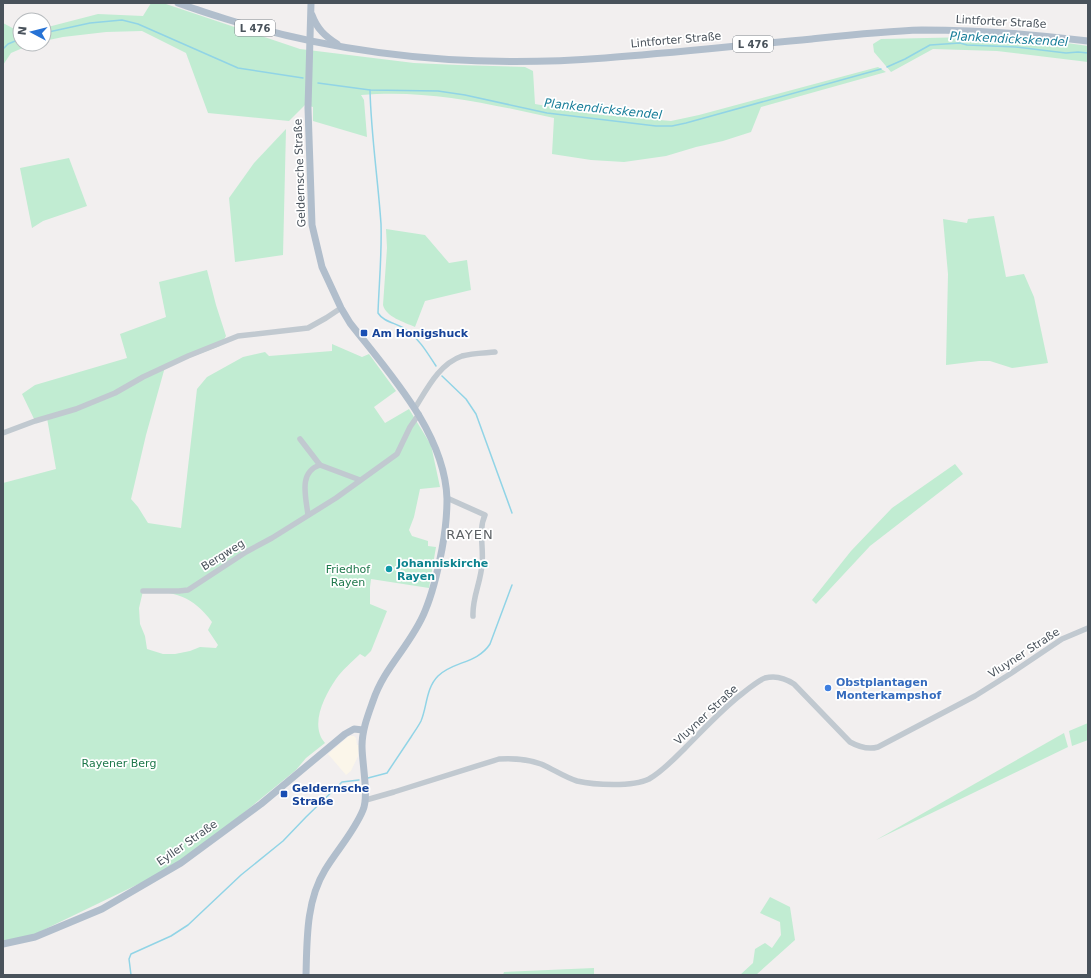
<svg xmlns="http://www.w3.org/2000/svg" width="1091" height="978" font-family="'DejaVu Sans',sans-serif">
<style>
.commercial{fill:#fbf6ea}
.green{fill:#c1ecd2;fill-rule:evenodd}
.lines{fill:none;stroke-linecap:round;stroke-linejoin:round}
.stream{stroke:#91d4e6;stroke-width:1.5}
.minor{stroke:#c1c9d0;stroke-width:5.5}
.major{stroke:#b1becc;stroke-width:7}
.transit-dot{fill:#1a4fb4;stroke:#fff;stroke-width:1.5}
.culture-dot{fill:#0f9aa8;stroke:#fff;stroke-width:1.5}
.shop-dot{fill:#3f7fe0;stroke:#fff;stroke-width:1.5}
.labels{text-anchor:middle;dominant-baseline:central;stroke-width:3.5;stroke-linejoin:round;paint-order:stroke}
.shield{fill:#fff;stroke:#80868c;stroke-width:1}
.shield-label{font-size:10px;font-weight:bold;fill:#49525b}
.street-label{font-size:11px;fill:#49525b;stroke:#fff}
.transit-label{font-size:11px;font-weight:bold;fill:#164399;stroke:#fff;text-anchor:start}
.culture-label{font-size:11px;font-weight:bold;fill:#0d838f;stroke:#fff;text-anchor:start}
.park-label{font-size:11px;fill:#1e784b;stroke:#fff}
.shop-label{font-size:11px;font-weight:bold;fill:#366cbe;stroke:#fff;text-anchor:start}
.water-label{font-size:12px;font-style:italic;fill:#177d99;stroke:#fff}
.quarter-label{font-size:13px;letter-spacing:1px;fill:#5c6064;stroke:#fff}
</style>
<rect width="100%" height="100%" fill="#f2efef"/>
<polygon class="commercial" points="349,736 354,736 356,738 357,745 359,745 358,756 351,771 346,775 328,754"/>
<g class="green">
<path d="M 151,3 L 163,3 L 300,49 L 414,63 L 458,65 L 525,67 L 533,71 L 535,104 L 592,114 L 671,121 L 699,115 L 878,67 L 886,72 L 761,107 L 751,132 L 723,141 L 696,147 L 666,156 L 624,162 L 591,160 L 552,154 L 554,118 C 489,104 428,89 361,95 L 364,100 L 367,137 L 313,121 L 313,107 L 305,105 L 289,121 L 208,113 L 186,53 L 142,31 L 106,32 L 63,37 L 44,41 L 44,28 L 98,14 L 143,16 Z"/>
<polygon points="3,23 20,32 20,44 32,44 11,53 3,65"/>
<polygon points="973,37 1060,42 1088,46 1088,62 997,51 933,49 891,72 874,52 873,44 881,39"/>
<polygon points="286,129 283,255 235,262 229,198 254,163"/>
<polygon points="69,158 87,206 43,221 32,228 20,168"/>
<polygon points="994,216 1006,277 1024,274 1034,297 1048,363 1012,368 990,361 979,361 946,365 948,274 943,219 967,223 968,219"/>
<path d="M 386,229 L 425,235 L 449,263 L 467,260 L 471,290 L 425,301 L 415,327 C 404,322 386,317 383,305 L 387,248 Z"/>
<path d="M 207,270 L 216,305 L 226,336 L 220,346 L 165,367 L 146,435 L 131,499 L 138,507 L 148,523 L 181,528 L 197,389 L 207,377 L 243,357 L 265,352 L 269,356 L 332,351 L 332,344 L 362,357 L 369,354 L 396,391 L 374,407 L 385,423 L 409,409 L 431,445 L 440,487 L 420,489 L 414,517 L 409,530 L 412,536 L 428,541 L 428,546 L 436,547 L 429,588 L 371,579 L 370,587 L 370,604 L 387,611 L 371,651 L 365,657 L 360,654 C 352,662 342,670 336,679 C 325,695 309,725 325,743 L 306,758 L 296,770 L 182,863 L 33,935 L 3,941 L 3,483 L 56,469 L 47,418 L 35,421 L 22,394 L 35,385 L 127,358 L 120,334 L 166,317 L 159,282 ZM 143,591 C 174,591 193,596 212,622 L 208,630 L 218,645 L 216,648 L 200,647 L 190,651 L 175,654 L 163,654 L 147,649 L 145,636 L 140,624 L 139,608 Z"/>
<polygon points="955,464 963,474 870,546 816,604 812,600 851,551 892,508"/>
<polygon points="1088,723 1088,740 1072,746 1069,731"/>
<polygon points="1064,733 1068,747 876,840"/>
<polygon points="770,897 790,907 795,940 756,975 740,975 753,963 755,949 765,943 772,948 781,935 780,922 760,913"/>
<polygon points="594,968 594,975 503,975 504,972"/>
</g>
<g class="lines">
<g class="stream">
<polyline points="44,33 90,23 122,20 138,24 238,68 303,78"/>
<polyline points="3,49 8,44 20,39"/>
<polyline points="887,67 905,59 930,45 960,43 967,45 1016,47 1066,53 1078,52 1088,53"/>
<polyline points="318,83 370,90 438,91 465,95 547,113 656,126 672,126 686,123 881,69"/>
<path d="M 370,90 C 371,135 378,179 381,224 C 382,254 379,283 378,313 C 384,323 399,323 408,331 C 420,340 428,354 436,366"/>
<polyline points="442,376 466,399 476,414 512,513"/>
<path d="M 368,778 L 387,773 C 395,761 403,749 411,737 C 414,732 418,727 421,721 C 427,707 426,688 438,676 C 453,661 477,664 490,644 L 512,585"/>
<polyline points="131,975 129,959 131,954 171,936 188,925 241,875 283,841 306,817 342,782 359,780"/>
</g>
<g class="minor">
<path d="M 415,408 C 427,389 439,364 462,356 C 472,353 484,353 495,352"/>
<polyline points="3,433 35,421 76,409 115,393 143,377 188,356 238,336 308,328 326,318 341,308"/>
<polyline points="300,439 320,465"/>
<path d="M 447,498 L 485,515 C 478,530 484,548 482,564 C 481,582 472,598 473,616"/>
<path d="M 308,515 C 306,497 298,472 320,465 L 360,480"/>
<polyline points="143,591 179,591 188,590 246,552 272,538 336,498 397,454 410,427 419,414"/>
<path d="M 366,800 L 394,792 L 499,759 C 514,758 527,759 541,764 C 553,769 564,777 577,781 C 594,785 633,787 649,779 C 663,771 674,759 686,747 C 704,729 722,709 743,693 C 750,688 757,681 765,678 C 776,675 785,678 794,684 L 850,742 C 859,747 868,750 878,747 L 975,696 L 1010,674 L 1062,639 L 1088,628"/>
</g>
<g class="major">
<path d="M 178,3 C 194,9 210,14 226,19 C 348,57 478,68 605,58 C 674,53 743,45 812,39 C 849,35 885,31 922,30 C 978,30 1033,34 1088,41"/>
<path d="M 312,15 C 317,29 325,36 337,44"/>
<polyline points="3,944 35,937 102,909 181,863 261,804 345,734 354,729 363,730"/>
<path d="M 306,975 C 307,940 306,901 325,870 C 337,850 354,832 363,810 C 369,796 362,763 362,746 C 362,730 368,715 373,701 C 384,667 412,644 425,611 C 433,592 438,570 442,549 C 445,533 447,516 447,499 C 445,433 389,373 350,323 L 341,308 L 322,267 L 312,225 L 308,108 L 311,3"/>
</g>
</g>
<g class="transit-dot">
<rect x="360" y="329" width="8" height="8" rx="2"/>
<rect x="280" y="790" width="8" height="8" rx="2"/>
</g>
<circle class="culture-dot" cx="389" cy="569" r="4"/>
<circle class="shop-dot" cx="828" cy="688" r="4"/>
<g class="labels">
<g class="shield">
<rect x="235" y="20" width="40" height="16" rx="3"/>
<rect x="733" y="36" width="40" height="16" rx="3"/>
</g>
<g class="shield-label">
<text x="255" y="28">L 476</text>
<text x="753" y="44">L 476</text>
</g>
<g class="street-label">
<text transform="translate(1001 22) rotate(3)">Lintforter Straße</text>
<text transform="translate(676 40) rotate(-5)">Lintforter Straße</text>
<text transform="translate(300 173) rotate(-92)">Geldernsche Straße</text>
<text transform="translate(223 555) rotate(-32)">Bergweg</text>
<text transform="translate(1024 653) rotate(-33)">Vluyner Straße</text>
<text transform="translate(706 715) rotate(-43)">Vluyner Straße</text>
<text transform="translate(187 843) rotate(-35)">Eyller Straße</text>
</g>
<g class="transit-label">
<text x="372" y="333">Am Honigshuck</text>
<text x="292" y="788">Geldernsche<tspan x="292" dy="13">Straße</tspan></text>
</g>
<g class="culture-label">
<text x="397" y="563">Johanniskirche<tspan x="397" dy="13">Rayen</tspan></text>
</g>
<g class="park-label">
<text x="348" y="569">Friedhof<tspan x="348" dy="13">Rayen</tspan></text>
<text x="119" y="763">Rayener Berg</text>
</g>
<g class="shop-label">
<text x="836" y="682">Obstplantagen<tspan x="836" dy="13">Monterkampshof</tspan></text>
</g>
<g class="water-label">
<text transform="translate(1009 39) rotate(3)">Plankendickskendel</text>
<text transform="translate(603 109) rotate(6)">Plankendickskendel</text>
</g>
<g class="quarter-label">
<text x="470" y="534">RAYEN</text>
</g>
</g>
<rect width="1091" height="978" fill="none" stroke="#49525b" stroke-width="8"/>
<g transform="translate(32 32) rotate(277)"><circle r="19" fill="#ffffff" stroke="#b6babd"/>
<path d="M0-3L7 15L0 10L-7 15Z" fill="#2672d5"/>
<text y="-6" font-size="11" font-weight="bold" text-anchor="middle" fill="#49525b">N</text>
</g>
</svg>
